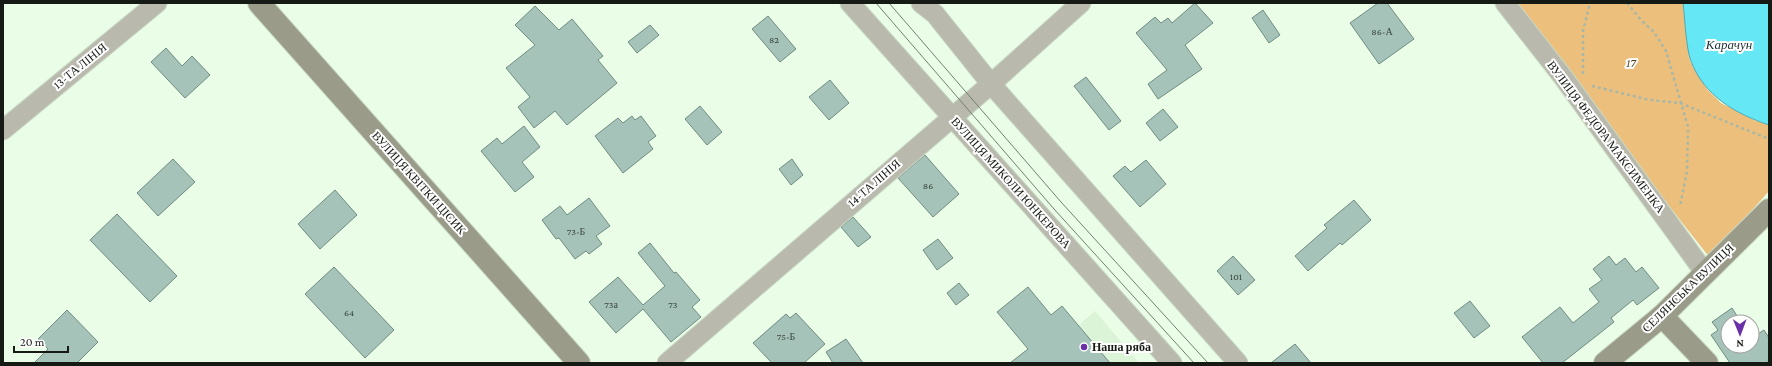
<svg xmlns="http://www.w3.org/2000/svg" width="1772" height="366" font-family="'Crimson Pro',serif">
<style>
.built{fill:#dbf3d6}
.green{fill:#edbf7c}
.water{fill:#65e7f5;stroke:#4daab2}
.building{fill:#a6c3b9;stroke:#708c83}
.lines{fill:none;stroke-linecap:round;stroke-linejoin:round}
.street-casing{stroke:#c8d9c4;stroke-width:21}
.secondary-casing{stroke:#c8d9c4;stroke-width:24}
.path{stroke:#a9b8a6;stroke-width:2.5;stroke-dasharray:3 3;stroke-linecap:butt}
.street{stroke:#b9b9ae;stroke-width:19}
.secondary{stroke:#9b9b8a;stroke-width:22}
.tram{stroke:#737f71;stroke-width:1}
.poi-dot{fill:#6a30a7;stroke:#fff;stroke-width:1.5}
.labels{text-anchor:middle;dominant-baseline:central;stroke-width:4;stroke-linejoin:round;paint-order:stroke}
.number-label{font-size:10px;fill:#39453d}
.park-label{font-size:12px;font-style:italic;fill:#4e3816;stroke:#fff}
.street-label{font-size:12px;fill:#151b14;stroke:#fff}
.poi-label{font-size:12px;font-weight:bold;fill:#151b14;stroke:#fff;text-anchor:start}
.water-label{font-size:13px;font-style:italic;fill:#1b3234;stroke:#fff}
</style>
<rect width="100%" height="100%" fill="#eafde6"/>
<polygon class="built" points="1095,311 1139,363 1036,363"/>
<polygon class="green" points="1509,3 1683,3 1690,61 1707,89 1721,103 1754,120 1769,125 1769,191 1710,258"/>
<path class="water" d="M 1683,3 L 1769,3 L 1769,125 C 1736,114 1704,96 1691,61 C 1686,49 1685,18 1683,3 Z"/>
<g class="building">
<polygon points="1195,3 1213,23 1185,45 1202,69 1158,99 1148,84 1167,70 1136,33 1155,17 1161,23 1168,18 1172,23"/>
<polygon points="1378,3 1387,3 1414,39 1379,64 1350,23"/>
<polygon points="535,6 559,30 572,19 603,56 598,60 617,83 567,125 555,111 534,128 518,107 530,97 506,68 535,45 515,25"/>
<polygon points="1263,10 1280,35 1269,43 1252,18"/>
<polygon points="768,16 796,49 780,62 752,29"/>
<polygon points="650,25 659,35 637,53 628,42"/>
<polygon points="166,48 182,66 192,56 210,75 185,98 151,62"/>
<polygon points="1086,77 1121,121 1109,130 1074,86"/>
<polygon points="830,80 849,103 829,120 809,97"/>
<polygon points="700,106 722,132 707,145 685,119"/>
<polygon points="1163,109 1178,127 1160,141 1146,123"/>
<polygon points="632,116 635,120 641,116 656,136 648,142 653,149 623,173 595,136 618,118 623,123"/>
<polygon points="524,126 540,147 522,162 534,177 515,192 481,151 497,138 502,144"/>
<polygon points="925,155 959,194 933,217 898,178"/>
<polygon points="173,159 195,182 158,216 137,193"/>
<polygon points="792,159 803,175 791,185 779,169"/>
<polygon points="1146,160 1166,184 1140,207 1113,176 1125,166 1131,172"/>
<polygon points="335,190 357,215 320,249 298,224"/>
<polygon points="589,198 610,226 596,236 602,244 589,254 586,251 575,259 559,238 556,239 542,220 560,206 567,215"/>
<polygon points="1354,200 1371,220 1342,245 1340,243 1308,271 1295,256 1327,228 1324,225"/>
<polygon points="117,214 177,276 150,302 90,240"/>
<polygon points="853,217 871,237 858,247 841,227"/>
<polygon points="938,239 953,258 937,270 923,250"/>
<polygon points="650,243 674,273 676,272 700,300 692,307 701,317 671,342 643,309 616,333 589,302 618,277 643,305 665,286 638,253"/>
<polygon points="1233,256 1255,280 1238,295 1217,271"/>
<polygon points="1609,256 1616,265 1625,258 1636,272 1642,267 1659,288 1637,305 1633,300 1611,318 1614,322 1562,363 1543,363 1522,337 1560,307 1573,323 1599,302 1589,289 1602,280 1593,269"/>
<polygon points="334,267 394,330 365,358 305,294"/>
<polygon points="959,283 969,295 956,305 947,293"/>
<polygon points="1028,287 1051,315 1062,306 1110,363 1010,363 1028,349 997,312"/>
<polygon points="1470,301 1490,326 1474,338 1454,313"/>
<polygon points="1732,308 1741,322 1728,322 1728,346 1752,346 1752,338 1764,330 1769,338 1769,360 1768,360 1769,363 1730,363 1711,335 1718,330 1712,322"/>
<polygon points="67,310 98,342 77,363 34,363 48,349 38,339"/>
<polygon points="796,313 825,344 804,363 772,363 753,343 786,314 790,318"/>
<polygon points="846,339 863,363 833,363 826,352"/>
<polygon points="1295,344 1311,363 1271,363"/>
</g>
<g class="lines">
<defs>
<g id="street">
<polyline points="850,3 1172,363"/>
<polyline points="921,3 935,14 991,84 1238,363"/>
<polyline points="1505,3 1563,77 1705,273"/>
<polyline points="3,130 157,3"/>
<polyline points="667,363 991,84 1081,3"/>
</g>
<g id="secondary">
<polyline points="259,3 579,363"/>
<polyline points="1662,316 1707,363"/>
<polyline points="1605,363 1662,316 1769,210"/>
</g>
</defs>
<use href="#street" class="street-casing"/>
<use href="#secondary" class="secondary-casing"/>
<g class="path">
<polyline points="1627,3 1642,21 1654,32 1666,51 1688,127 1687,171 1680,206"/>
<polyline points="1583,74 1583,31 1590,3"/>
<polyline points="1592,86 1650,100 1680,103 1769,139"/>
</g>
<use href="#street" class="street"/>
<use href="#secondary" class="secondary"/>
<g class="tram">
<polyline points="876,3 1054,209 1194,363"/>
<polyline points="889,3 1061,202 1208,363"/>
</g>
</g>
<circle class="poi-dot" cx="1084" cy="347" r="4"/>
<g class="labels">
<g class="number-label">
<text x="1382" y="31">86-А</text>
<text x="774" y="39">82</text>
<text x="928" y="185">86</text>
<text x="576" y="231">73-Б</text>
<text x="1236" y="276">101</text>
<text x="611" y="304">73а</text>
<text x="673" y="304">73</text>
<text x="349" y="312">64</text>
<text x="786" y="336">75-Б</text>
</g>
<g class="park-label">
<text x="1631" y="63">17</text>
</g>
<g class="street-label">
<text transform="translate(80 66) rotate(-39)">13-ТА ЛІНІЯ</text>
<text transform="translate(1606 137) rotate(53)">ВУЛИЦЯ ФЕДОРА МАКСИМЕНКА</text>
<text transform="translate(419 183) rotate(48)">ВУЛИЦЯ КВІТКИ ЦІСИК</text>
<text transform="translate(874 183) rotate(-41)">14-ТА ЛІНІЯ</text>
<text transform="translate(1011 183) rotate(48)">ВУЛИЦЯ МИКОЛИ ЮНКЕРОВА</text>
<text transform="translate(1688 288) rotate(-44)">СЕЛЯНСЬКА ВУЛИЦЯ</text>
</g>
<g class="poi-label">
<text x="1092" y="347">Наша ряба</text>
</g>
<g class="water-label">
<text x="1729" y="44">Карачун</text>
</g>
</g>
<rect width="1772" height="366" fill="none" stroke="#151b14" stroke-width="8"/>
<g transform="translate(1740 334) rotate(179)"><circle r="19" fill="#ffffff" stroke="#a1a4a1"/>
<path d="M0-3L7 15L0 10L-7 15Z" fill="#6a30a7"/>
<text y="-6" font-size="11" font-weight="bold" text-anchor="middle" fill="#151b14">N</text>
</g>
<path d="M14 346v6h54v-6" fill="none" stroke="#151b14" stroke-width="2"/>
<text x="20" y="346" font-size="12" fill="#151b14" stroke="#ffffff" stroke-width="3" paint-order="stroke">20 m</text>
</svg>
